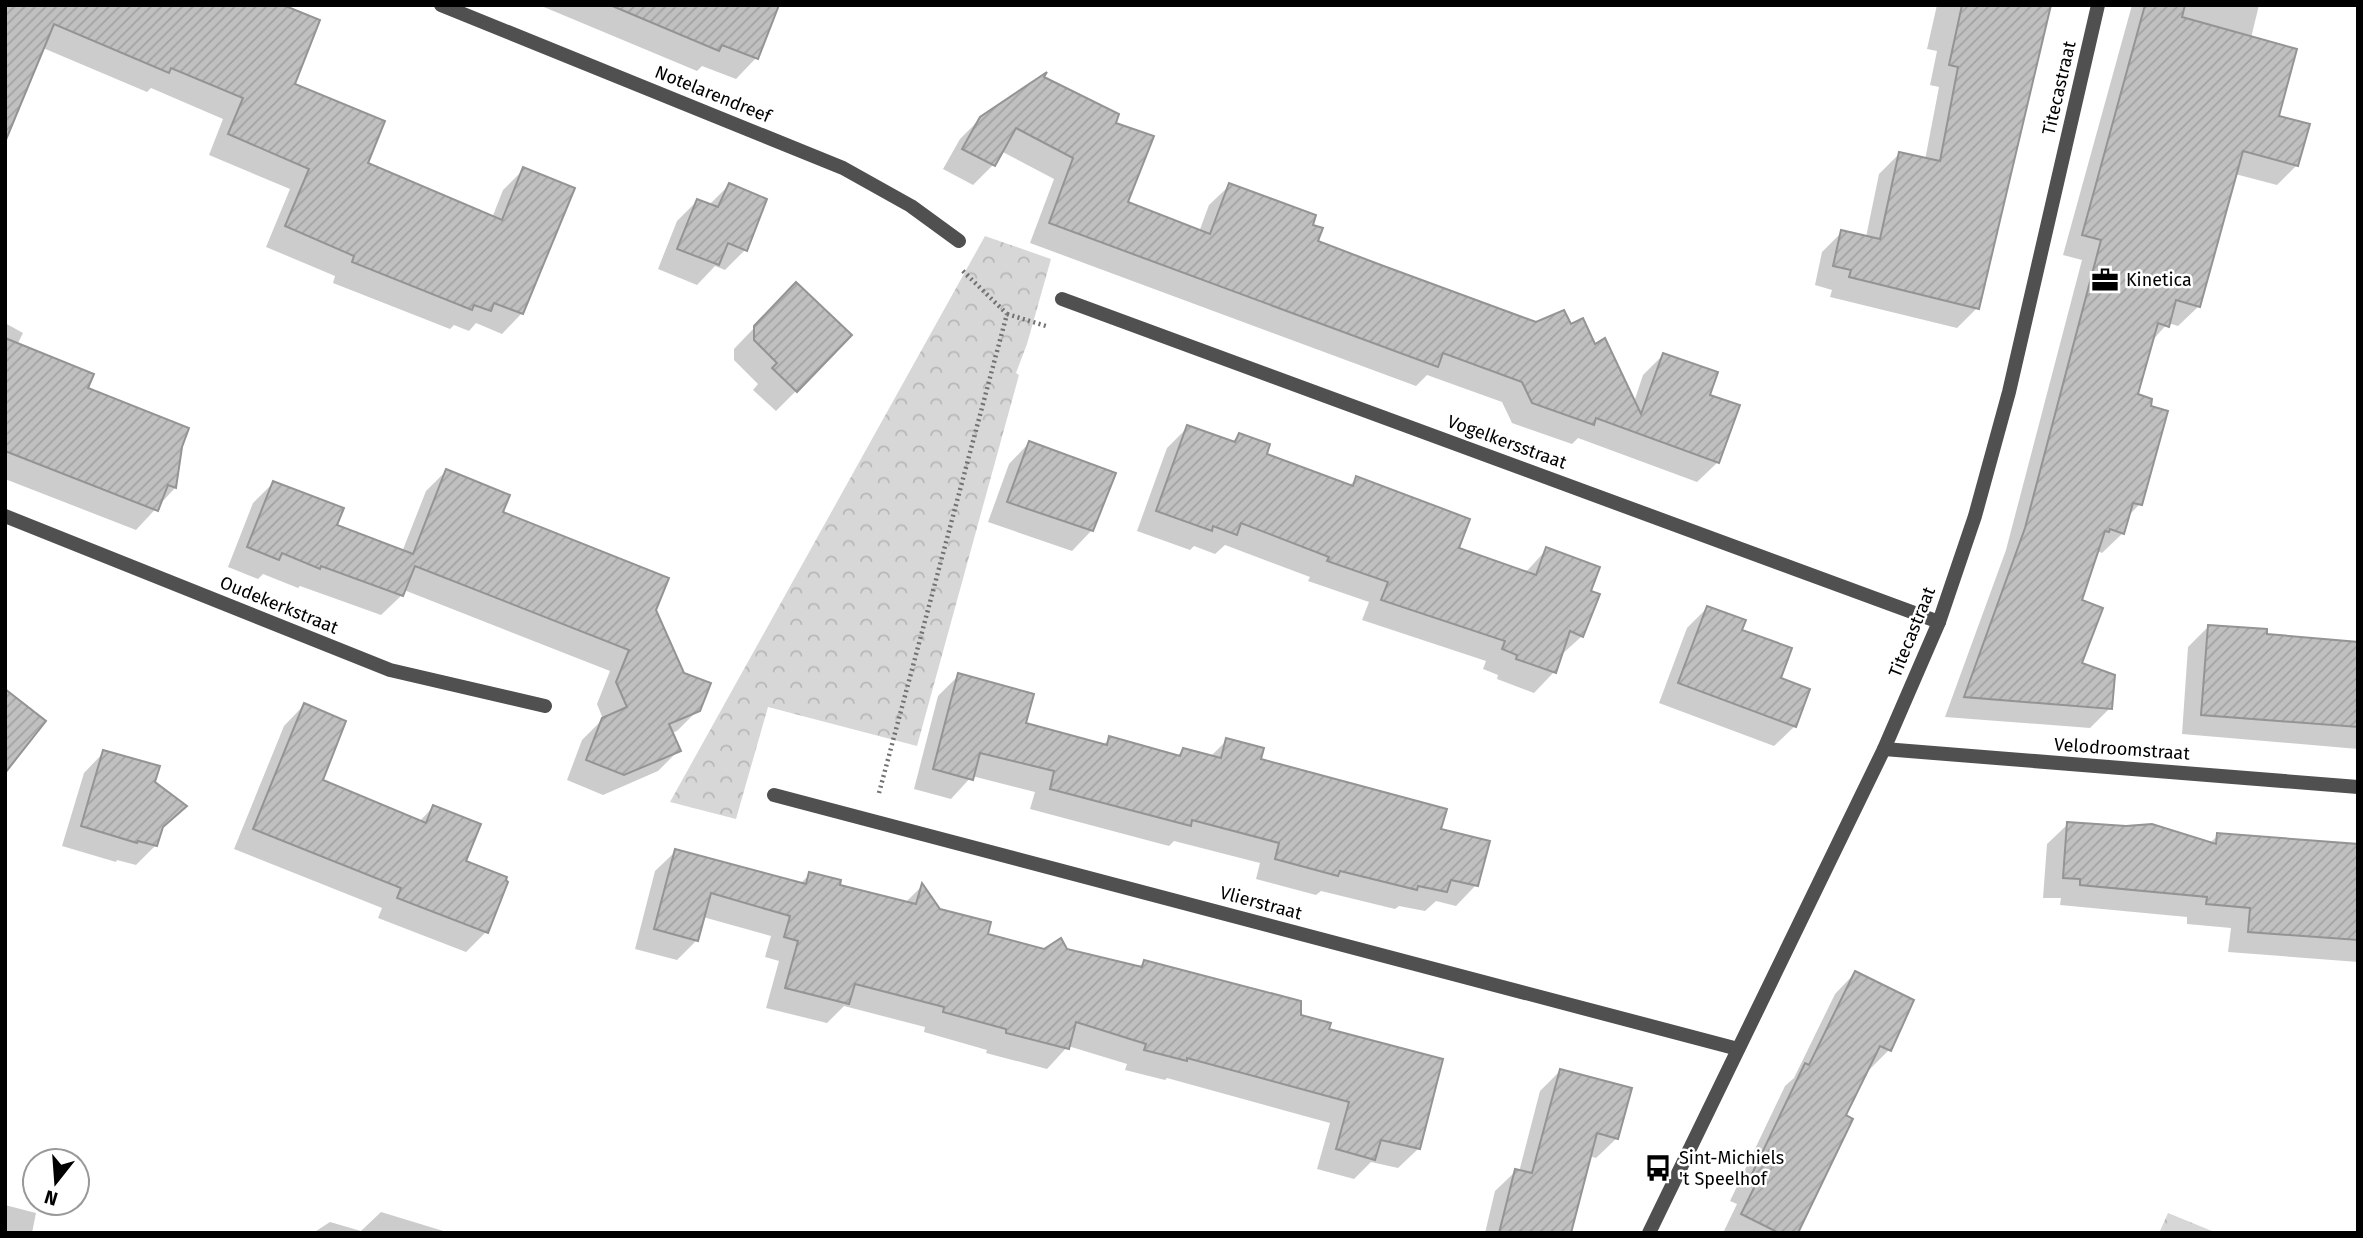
<svg xmlns="http://www.w3.org/2000/svg" width="2363" height="1238" font-family="'Fira Sans',sans-serif">
<style>
.forest{fill:url(#forest-crowns)}
.shadow{fill:#0003}
.building{fill:url(#building-hatch);stroke:#949494;stroke-width:2}
.lines{fill:none;stroke-linecap:round;stroke-linejoin:round}
.path{stroke:#727272;stroke-width:4.5;stroke-dasharray:2 3.5;stroke-linecap:butt}
.street{stroke:#505050;stroke-width:14}
.labels{text-anchor:middle;dominant-baseline:central;stroke-width:5;stroke-linejoin:round;paint-order:stroke}
.street-label{font-size:18px;fill:#000;stroke:#fff}
.poi-label{font-size:18px;fill:#000;stroke:#fff;text-anchor:start}
</style>
<defs>
<pattern id="forest-crowns" width="20" height="18" patternUnits="userSpaceOnUse" patternTransform="scale(1.75)"><rect width="20" height="18" fill="#d7d7d7"/><path d="M2 6a3 3 0 1 1 6 0M12 15a3 3 0 1 1 6 0" fill="none" stroke="#b7b7b7"/></pattern>
<pattern id="building-hatch" width="6" height="6" patternUnits="userSpaceOnUse" patternTransform="scale(1.75)"><rect width="6" height="6" fill="#c0c0c0"/><path d="M-1 1l2-2M0 6l6-6M5 7l2-2" fill="none" stroke="#a3a3a3"/></pattern>
</defs>
<rect width="100%" height="100%" fill="#fff"/>
<g class="forest">
<polygon points="985,236 1051,259 1027,344 1016,373 1019,375 917,746 768,707 736,819 670,802"/>
<polygon points="2168,1213 2217,1233 2159,1233"/>
</g>
<g class="shadow">
<polygon points="5,5 292,85 365,164 492,218 503,190 524,169 522,313 502,334 476,323 469,331 454,325 450,329 333,283 335,276 266,247 290,189 209,155 223,119 151,88 147,92 43,48"/>
<polygon points="539,5 778,5 756,58 736,79 702,66 697,71"/>
<polygon points="1937,5 2049,5 1977,308 1957,328 1830,297 1832,290 1815,285 1822,252 1842,232 1866,237 1879,174 1899,154 1925,160 1939,87 1930,85 1937,51 1927,49"/>
<polygon points="2132,5 2259,5 2251,38 2277,117 2297,165 2277,185 2235,174 2199,306 2178,326 2168,323 2150,343 2135,396 2140,504 2127,517 2123,533 2102,553 2097,551 2079,601 2080,664 2110,708 2090,728 1945,717 2006,550 2082,260 2063,255"/>
<polygon points="981,118 1114,124 1126,203 1199,232 1209,205 1230,185 1311,226 1316,242 1536,324 1570,326 1594,346 1634,402 1643,375 1663,355 1708,396 1718,462 1697,482 1578,438 1572,444 1512,423 1502,402 1427,375 1416,386 1030,243 1054,179 1001,151 993,165 973,185 943,169 960,139"/>
<polygon points="729,185 745,250 725,270 715,266 697,285 658,269 677,221 697,201 709,205"/>
<polygon points="776,305 796,391 776,411 753,390 758,384 734,360 734,349"/>
<polygon points="5,323 23,333 17,345 180,447 175,488 136,530 5,479"/>
<polygon points="1188,427 1231,443 1239,435 1264,455 1349,486 1357,478 1457,549 1525,573 1547,549 1589,592 1582,636 1560,656 1554,672 1534,693 1497,679 1498,675 1483,669 1486,661 1362,620 1369,602 1308,581 1310,577 1225,545 1215,554 1194,546 1190,550 1137,531 1167,448"/>
<polygon points="1029,443 1092,530 1072,551 988,522 1009,464"/>
<polygon points="446,471 501,513 654,610 698,710 677,731 672,733 679,750 658,771 603,795 567,780 582,740 603,719 597,704 610,671 404,590 402,595 381,615 300,586 298,588 263,574 258,579 228,567 253,503 273,483 335,526 402,552 426,491"/>
<polygon points="1707,608 1740,631 1778,679 1795,726 1774,746 1659,703 1687,628"/>
<polygon points="2209,626 2265,636 2358,643 2358,749 2182,734 2188,647"/>
<polygon points="959,675 1024,724 1103,745 1110,738 1176,757 1183,750 1210,757 1227,740 1258,760 1439,830 1476,885 1456,906 1436,901 1425,911 1399,906 1395,909 1321,891 1316,895 1256,879 1260,863 1174,841 1169,846 1030,809 1035,792 972,776 951,799 914,789 938,696"/>
<polygon points="304,705 320,781 419,822 433,807 464,862 486,932 466,952 378,918 382,908 234,849 284,726"/>
<polygon points="104,752 153,782 185,806 160,830 156,845 136,865 117,860 116,862 62,846 84,773"/>
<polygon points="2068,824 2209,844 2218,835 2358,846 2358,962 2228,952 2231,928 2187,924 2187,917 2060,905 2061,898 2043,898 2047,844"/>
<polygon points="676,851 800,884 810,874 838,886 905,903 922,886 938,911 985,935 1044,951 1066,950 1138,968 1144,962 1299,1016 1327,1030 1419,1148 1398,1168 1371,1162 1354,1179 1317,1169 1330,1123 1167,1078 1165,1080 1125,1070 1127,1064 1068,1046 1047,1069 986,1053 987,1050 924,1032 925,1027 844,1006 827,1023 766,1008 779,961 765,957 771,936 703,917 697,940 677,960 635,949 655,871"/>
<polygon points="1855,973 1889,1050 1869,1070 1867,1069 1844,1116 1796,1233 1723,1233 1737,1204 1730,1201 1785,1086 1794,1078 1835,994"/>
<polygon points="1560,1071 1617,1138 1596,1158 1589,1156 1569,1233 1485,1233 1495,1191 1516,1171 1519,1172 1540,1091"/>
<polygon points="5,1205 36,1213 32,1233 5,1233"/>
<polygon points="381,1212 450,1233 313,1233 330,1222 361,1231"/>
</g>
<g class="building">
<polygon points="5,5 283,5 320,20 295,84 385,121 368,163 502,220 523,167 575,188 523,314 494,303 491,311 474,305 472,310 352,262 354,256 285,226 309,169 228,134 243,98 171,68 169,73 54,24 5,142"/>
<polygon points="610,5 779,5 758,59 722,45 719,51"/>
<polygon points="1962,5 2051,5 1979,309 1849,277 1851,270 1833,266 1841,230 1880,239 1899,152 1940,161 1958,67 1949,65"/>
<polygon points="2145,5 2185,5 2182,17 2297,49 2279,116 2310,124 2298,166 2243,151 2200,307 2176,300 2169,327 2158,323 2138,394 2152,399 2151,406 2168,411 2142,505 2133,503 2124,534 2110,529 2109,532 2105,531 2082,600 2103,608 2082,663 2115,675 2112,709 1964,697 2025,528 2101,240 2082,235"/>
<polygon points="1047,72 1044,77 1119,114 1116,123 1154,136 1128,202 1210,234 1229,183 1316,215 1313,225 1323,228 1318,241 1381,265 1536,322 1564,310 1571,324 1583,318 1595,344 1605,338 1641,414 1663,353 1718,372 1710,395 1740,405 1719,463 1596,418 1594,425 1532,403 1522,382 1443,353 1438,367 1049,223 1073,158 1016,128 995,166 962,149 980,117"/>
<polygon points="729,183 767,199 747,251 728,243 719,265 677,249 697,199 718,207"/>
<polygon points="796,282 852,335 797,392 772,368 777,363 754,340 754,326"/>
<polygon points="5,338 94,374 88,388 189,428 182,447 176,488 168,485 158,511 5,451"/>
<polygon points="1187,425 1235,442 1239,433 1270,444 1267,454 1353,486 1356,476 1470,519 1459,548 1536,575 1546,547 1600,567 1591,591 1600,594 1583,637 1570,631 1556,673 1516,659 1517,655 1502,649 1505,641 1381,600 1388,582 1327,561 1329,557 1241,523 1237,535 1213,526 1212,531 1156,511"/>
<polygon points="1029,441 1116,473 1093,531 1007,502"/>
<polygon points="446,469 510,495 503,512 669,578 656,610 684,673 711,683 700,711 669,724 681,751 624,775 586,760 602,718 627,707 616,682 629,650 415,566 403,596 321,566 320,569 282,553 279,560 247,547 273,481 344,508 337,525 413,554"/>
<polygon points="1707,606 1746,620 1742,630 1792,648 1781,678 1810,689 1796,727 1678,683"/>
<polygon points="2208,625 2267,629 2267,634 2358,642 2358,727 2201,715"/>
<polygon points="958,673 1034,694 1026,723 1107,745 1109,736 1180,756 1183,748 1221,758 1226,738 1264,748 1261,759 1447,809 1441,829 1490,841 1478,886 1451,880 1447,892 1418,886 1417,890 1340,871 1338,876 1275,859 1279,843 1192,820 1191,826 1050,789 1054,771 980,753 973,780 933,769"/>
<polygon points="5,689 46,721 5,773"/>
<polygon points="304,703 346,721 323,780 426,823 433,805 481,824 466,861 507,877 506,880 508,882 488,933 397,898 401,888 253,829"/>
<polygon points="103,750 160,766 155,782 187,806 163,827 157,846 138,841 137,843 81,826"/>
<polygon points="2067,822 2126,826 2152,824 2216,844 2217,833 2358,844 2358,940 2248,932 2250,908 2206,904 2207,897 2080,885 2080,879 2063,878"/>
<polygon points="675,849 806,884 809,872 841,880 840,885 916,904 922,883 940,909 991,922 988,934 1044,949 1061,938 1067,949 1142,967 1144,960 1301,1001 1301,1015 1331,1023 1329,1029 1443,1059 1420,1149 1381,1140 1375,1160 1336,1149 1349,1102 1187,1058 1187,1061 1144,1050 1146,1044 1076,1022 1069,1049 1006,1033 1006,1029 943,1012 944,1007 855,984 849,1004 785,988 798,941 784,937 790,916 711,893 698,941 654,929"/>
<polygon points="1855,971 1914,1000 1891,1051 1880,1046 1846,1115 1853,1119 1798,1233 1779,1233 1741,1214 1756,1184 1749,1180 1805,1063 1809,1065"/>
<polygon points="1560,1069 1632,1088 1618,1139 1597,1133 1571,1233 1499,1233 1515,1169 1532,1173"/>
</g>
<g class="lines">
<g class="path">
<polyline points="1007,314 1046,326"/>
<polyline points="879,793 1007,314 962,270"/>
</g>
<g class="street">
<polyline points="441,5 843,168 911,206 959,241"/>
<polyline points="1062,299 1939,622"/>
<polyline points="5,516 390,670 545,706"/>
<polyline points="1884,749 2358,787"/>
<polyline points="774,795 1738,1049"/>
<polyline points="1649,1233 1884,749 1939,622 1975,516 2009,392 2098,5"/>
</g>
</g>
<defs>
<symbol id="office-bare" viewBox="-9 -9 18 18"><path d="M-6-3h4V-5.5h4V-3h4V5H-6ZM-1-4.5V-3h2v-1.5ZM-6 0V1H6V0Z" fill="#000" stroke="#fff" stroke-width="2.5" paint-order="stroke"/></symbol>
<symbol id="bus-bare" viewBox="-9 -9 18 18"><path d="M-5-6H5V4H4V6H2V4H-2V6H-4V4H-5ZM-3.5-4V0h7V-4ZM-3.5 1.2v1.5H-2V1.2ZM2 1.2v1.5H3.5V1.2Z" fill="#000" stroke="#fff" stroke-width="2.5" paint-order="stroke"/></symbol>
</defs>
<g fill-rule="evenodd">
<use href="#office-bare" x="2086" y="261" width="38" height="38"/>
<use href="#bus-bare" x="1639" y="1149" width="38" height="38"/>
</g>
<g class="labels">
<g class="street-label">
<text transform="translate(2059 88) rotate(-77)">Titecastraat</text>
<text transform="translate(713 94) rotate(22)">Notelarendreef</text>
<text transform="translate(1507 442) rotate(20)">Vogelkersstraat</text>
<text transform="translate(279 605) rotate(22)">Oudekerkstraat</text>
<text transform="translate(1912 632) rotate(-68)">Titecastraat</text>
<text transform="translate(2122 749) rotate(4)">Velodroomstraat</text>
<text transform="translate(1261 903) rotate(15)">Vlierstraat</text>
</g>
<g class="poi-label">
<text x="2126" y="280">Kinetica</text>
<text x="1679" y="1158">Sint-Michiels<tspan x="1679" dy="21">'t Speelhof</tspan></text>
</g>
</g>
<rect width="2363" height="1238" fill="none" stroke="#000000" stroke-width="14"/>
<g transform="translate(56 1182) rotate(197)"><circle r="33" fill="#ffffff" stroke="#999999" stroke-width="2"/>
<path d="M0-5L12 26L0 18L-12 26Z" fill="#000000"/>
<text y="-10" font-size="19" font-weight="bold" text-anchor="middle" fill="#000000">N</text>
</g>
</svg>
